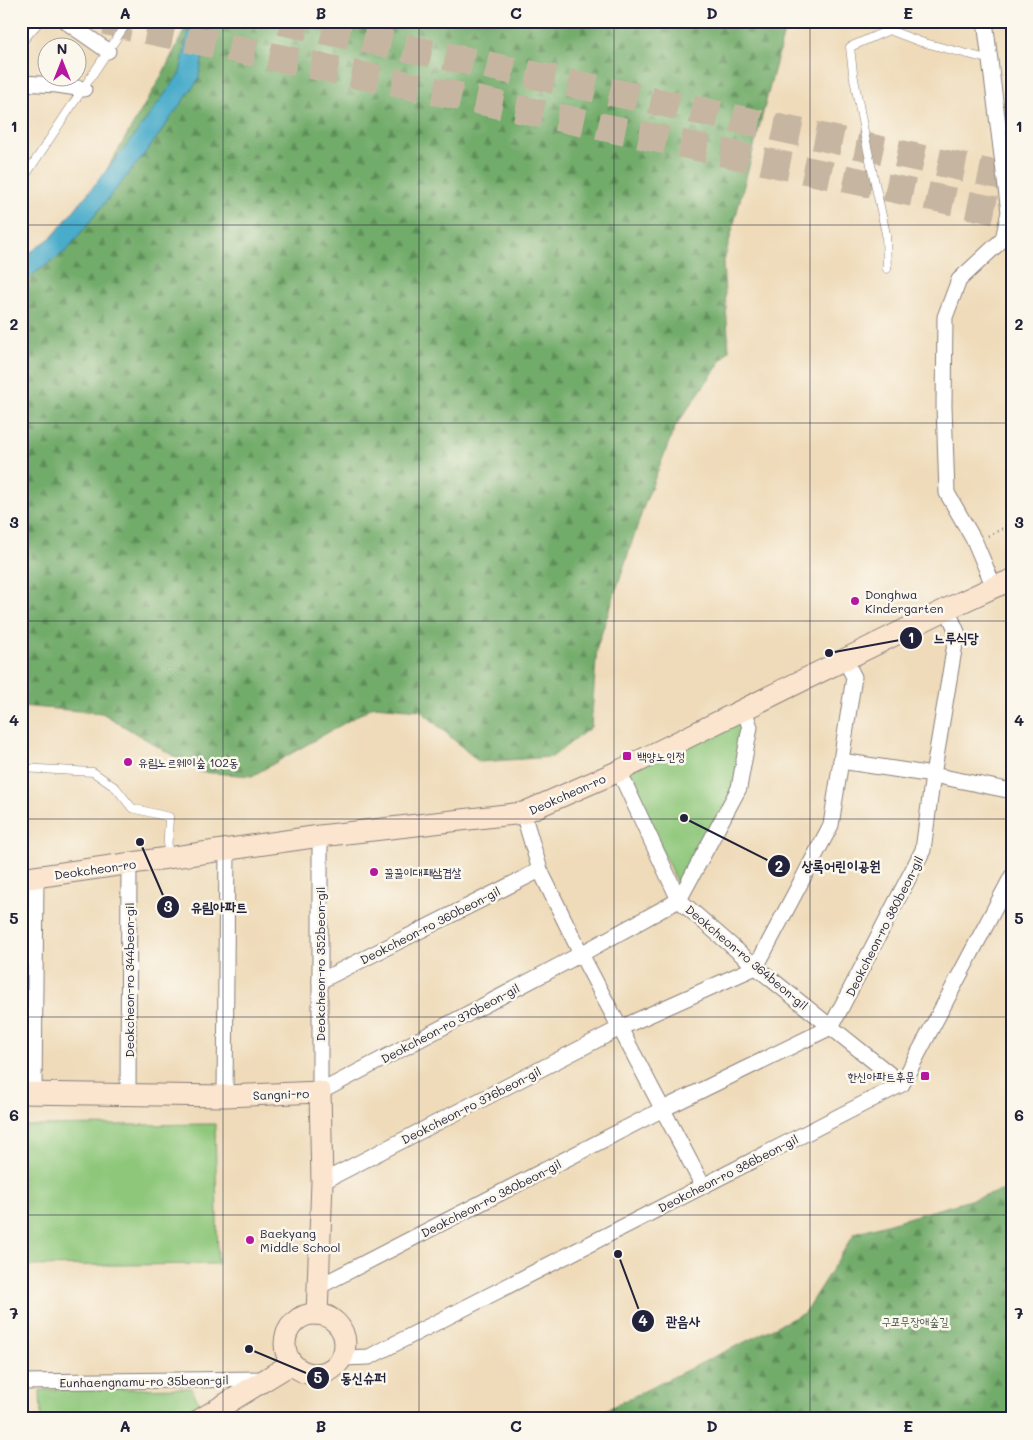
<svg xmlns="http://www.w3.org/2000/svg" width="1033" height="1440" font-family="Mali,'Poor Story',sans-serif">
<style>
.green{fill:#8ec77a;stroke:#58745a}
.forest{fill:url(#forest-firs);stroke:#4a6752}
.water{fill:#4aacca;stroke:#366782}
.lines{fill:none;stroke-linecap:round;stroke-linejoin:round}
.highway-tunnel{stroke:#c6b6a1;stroke-width:28;stroke-dasharray:28 14;stroke-linecap:butt}
.lane-casing{stroke:#887e7a;stroke-width:9}
.street-casing{stroke:#887e7a;stroke-width:17}
.secondary-casing{stroke:#887e7a;stroke-width:23}
.path{stroke:#887e7a;stroke-width:3;stroke-dasharray:1 4;stroke-linecap:butt}
.lane{stroke:#fff;stroke-width:8}
.street{stroke:#fff;stroke-width:15}
.secondary{stroke:#fbe5cf;stroke-width:21}
.grid{fill:none;stroke:#22223b;stroke-width:1;stroke-opacity:0.55}
.poi-dot{fill:#b5179e;stroke:#fbf7ec;stroke-width:2}
.labels{text-anchor:middle;dominant-baseline:central;stroke-width:5;stroke-linejoin:round;paint-order:stroke}
.poi-label{font-size:12px;fill:#22223b;stroke:#fbf7ec;text-anchor:start}
.street-label{font-size:12px;fill:#22223b;stroke:#fbf7ec}
.park-label{font-size:12px;fill:#485c51;stroke:#fbf7ec}
.leader{fill:none;stroke:#22223b;stroke-width:2}
.callout-dot{fill:#22223b;stroke:#fbf7ec;stroke-width:2}
.mark-label{font-size:15px;text-anchor:middle;font-weight:bold;fill:#fff}
.callout-label{font-size:14px;text-anchor:middle;font-weight:bold;fill:#22223b;stroke:#fbf7ec;stroke-width:5;stroke-linejoin:round;paint-order:stroke}
.neatline{fill:none;stroke:#22223b;stroke-width:2}
.grid-label{font-size:16px;text-anchor:middle;font-weight:bold;fill:#22223b}
</style>
<defs>
<pattern id="forest-firs" width="22" height="20" patternUnits="userSpaceOnUse" patternTransform="scale(1.25)"><rect width="22" height="20" fill="#72ac6a"/><path d="M5 1l3.5 6h-7zM16 11l3.5 6h-7z" fill="#5d8c58"/></pattern>
</defs>
<rect width="100%" height="100%" fill="#fbf7ec"/>
<filter id="ink" filterUnits="userSpaceOnUse"><feTurbulence type="fractalNoise" baseFrequency=".02" numOctaves="2"/><feDisplacementMap in="SourceGraphic" scale="10" xChannelSelector="R" yChannelSelector="G"/><feConvolveMatrix kernelMatrix="1 2 1 2 8 2 1 2 1" color-interpolation-filters="sRGB"/></filter>
<filter id="wash" filterUnits="userSpaceOnUse"><feTurbulence type="fractalNoise" baseFrequency=".0096" numOctaves="4" result="noise"/><feDisplacementMap in="SourceGraphic" scale="20" xChannelSelector="R" yChannelSelector="G"/><feGaussianBlur stdDeviation="1.12" result="paint"/><feColorMatrix in="noise" values="0 0 0 0 0 0 0 0 0 0 0 0 0 0 0 0 0 1.4 0 .05"/><feComposite in="paint" operator="in"/></filter>
<g filter="url(#wash)">
<rect width="100%" height="100%" fill="#efdbba"/>
<g class="green">
<polygon points="741,715 746,731 737,789 681,892 626,772"/>
<polygon points="215,1124 218,1264 21,1266 21,1126"/>
<polygon points="191,1388 201,1406 176,1419 41,1419 40,1390"/>
</g>
<g class="forest">
<polygon points="189,21 787,21 723,265 729,350 675,427 645,503 597,647 591,727 552,757 479,762 420,710 374,706 252,776 200,772 102,713 21,706 21,262 65,241 162,75"/>
<polygon points="1012,1188 1012,1419 587,1419 804,1313 855,1233"/>
</g>
<polygon class="water" points="193,21 216,21 208,32 198,80 150,147 66,251 21,283 21,259 53,236 132,139 180,73 190,25"/>
</g>
<g filter="url(#ink)">
<g class="lines">
<g class="highway-tunnel">
<polyline points="105,21 1012,214"/>
<polyline points="281,21 1012,178"/>
</g>
<defs>
<g id="lane">
<polyline points="21,43 40,21"/>
<polyline points="21,182 128,21"/>
<polyline points="887,269 886,234 865,137 853,73 850,47 889,30 921,42 991,60"/>
<polyline points="21,768 93,772 116,788 132,808 169,817 167,856"/>
</g>
<g id="street">
<polyline points="65,21 108,51"/>
<polyline points="985,21 1009,212 1003,239 959,280 945,317 944,406 947,493 975,542 994,587"/>
<polyline points="21,83 57,85 84,89"/>
<polyline points="841,761 933,775 1012,791"/>
<polyline points="619,771 679,900 756,967 902,1084"/>
<polyline points="523,813 540,870 581,954 703,1186"/>
<polyline points="320,836 320,1092 581,954 679,900 739,788 750,727 744,710"/>
<polyline points="320,981 540,870"/>
<polyline points="34,1093 36,877"/>
<polyline points="128,1095 129,864"/>
<polyline points="225,1096 227,849"/>
<polyline points="322,1182 620,1028 756,967 831,825 854,677 845,660"/>
<polyline points="318,1287 663,1109 831,1027 923,850 933,775 957,632 947,609"/>
<polyline points="342,1358 369,1357 902,1084 1012,876"/>
<polyline points="21,1382 265,1379"/>
</g>
<g id="secondary">
<polyline points="21,879 320,836 523,813 619,771 947,609 994,587 1012,580"/>
<polyline points="21,1093 225,1096 320,1092 322,1182 317,1314"/>
<circle cx="315" cy="1344" r="30"/>
<polyline points="201,1419 291,1364"/>
</g>
</defs>
<use href="#lane" class="lane-casing"/>
<use href="#street" class="street-casing"/>
<use href="#secondary" class="secondary-casing"/>
<polyline class="path" points="988,536 1012,524"/>
<use href="#lane" class="lane"/>
<use href="#street" class="street"/>
<use href="#secondary" class="secondary"/>
</g>
</g>
<path class="grid" d="M 223,21 L 223,1419M 419,21 L 419,1419M 614,21 L 614,1419M 810,21 L 810,1419M 21,225 L 1012,225M 21,423 L 1012,423M 21,621 L 1012,621M 21,819 L 1012,819M 21,1017 L 1012,1017M 21,1215 L 1012,1215"/>
<g class="poi-dot">
<circle cx="855" cy="601" r="5"/>
<rect x="622" y="751" width="10" height="10" rx="2.5"/>
<circle cx="128" cy="762" r="5"/>
<circle cx="374" cy="872" r="5"/>
<rect x="920" y="1071" width="10" height="10" rx="2.5"/>
<circle cx="250" cy="1240" r="5"/>
</g>
<g class="labels">
<g class="poi-label">
<text x="865" y="594">Donghwa<tspan x="865" dy="14">Kindergarten</tspan></text>
<text x="637" y="756">백양노인정</text>
<text x="138" y="762">유림노르웨이숲 102동</text>
<text x="384" y="872">꿀꿀이대패삼겹살</text>
<text x="915" y="1076" text-anchor="end">한신아파트후문</text>
<text x="260" y="1233">Baekyang<tspan x="260" dy="14">Middle School</tspan></text>
</g>
<g class="street-label">
<text transform="translate(567 794) rotate(-24)">Deokcheon-ro</text>
<text transform="translate(95 869) rotate(-8)">Deokcheon-ro</text>
<text transform="translate(430 925) rotate(-27)">Deokcheon-ro 360beon-gil</text>
<text transform="translate(884 926) rotate(-63)">Deokcheon-ro 380beon-gil</text>
<text transform="translate(747 957) rotate(40)">Deokcheon-ro 364beon-gil</text>
<text transform="translate(320 964) rotate(-90)">Deokcheon-ro 352beon-gil</text>
<text transform="translate(129 980) rotate(-90)">Deokcheon-ro 344beon-gil</text>
<text transform="translate(450 1023) rotate(-28)">Deokcheon-ro 370beon-gil</text>
<text transform="translate(281 1094) rotate(-2)">Sangni-ro</text>
<text transform="translate(471 1105) rotate(-27)">Deokcheon-ro 376beon-gil</text>
<text transform="translate(728 1173) rotate(-27)">Deokcheon-ro 386beon-gil</text>
<text transform="translate(491 1198) rotate(-27)">Deokcheon-ro 380beon-gil</text>
<text transform="translate(144 1381) rotate(-1)">Eunhaengnamu-ro 35beon-gil</text>
</g>
<g class="park-label">
<text x="915" y="1321">구포무장애숲길</text>
</g>
</g>
<path class="leader" d="M829 653L911 638M684 818L779 866M140 842L168 907M618 1254L643 1321M249 1349L318 1378"/>
<g class="callout-dot">
<circle cx="829" cy="653" r="5"/>
<circle cx="684" cy="818" r="5"/>
<circle cx="140" cy="842" r="5"/>
<circle cx="618" cy="1254" r="5"/>
<circle cx="249" cy="1349" r="5"/>
<circle cx="911" cy="638" r="12"/>
<circle cx="779" cy="866" r="12"/>
<circle cx="168" cy="907" r="12"/>
<circle cx="643" cy="1321" r="12"/>
<circle cx="318" cy="1378" r="12"/>
</g>
<g class="mark-label">
<text x="911" y="643">1</text>
<text x="779" y="872">2</text>
<text x="168" y="912">3</text>
<text x="643" y="1326">4</text>
<text x="318" y="1383">5</text>
</g>
<g class="callout-label">
<text x="956" y="643">느루식당</text>
<text x="841" y="871">상록어린이공원</text>
<text x="219" y="912">유림아파트</text>
<text x="683" y="1326">관음사</text>
<text x="363" y="1383">동신슈퍼</text>
</g>
<rect width="1033" height="1440" fill="none" stroke="#fbf7ec" stroke-width="55"/>
<g transform="translate(62 62)"><circle r="24" fill="#fbf7ec" stroke="#a4a2a5"/>
<path d="M0-4L9 19L0 12L-9 19Z" fill="#b5179e"/>
<text y="-8" font-size="14" font-weight="bold" text-anchor="middle" fill="#22223b">N</text>
</g>
<rect x="28" y="28" width="978" height="1384" class="neatline"/>
<g class="grid-label">
<text x="125" y="19">A</text>
<text x="321" y="19">B</text>
<text x="516" y="19">C</text>
<text x="712" y="19">D</text>
<text x="908" y="19">E</text>
<text x="14" y="132">1</text>
<text x="1019" y="132">1</text>
<text x="14" y="330">2</text>
<text x="1019" y="330">2</text>
<text x="14" y="528">3</text>
<text x="1019" y="528">3</text>
<text x="14" y="726">4</text>
<text x="1019" y="726">4</text>
<text x="14" y="924">5</text>
<text x="1019" y="924">5</text>
<text x="14" y="1121">6</text>
<text x="1019" y="1121">6</text>
<text x="14" y="1319">7</text>
<text x="1019" y="1319">7</text>
<text x="125" y="1432">A</text>
<text x="321" y="1432">B</text>
<text x="516" y="1432">C</text>
<text x="712" y="1432">D</text>
<text x="908" y="1432">E</text>
</g>
</svg>
